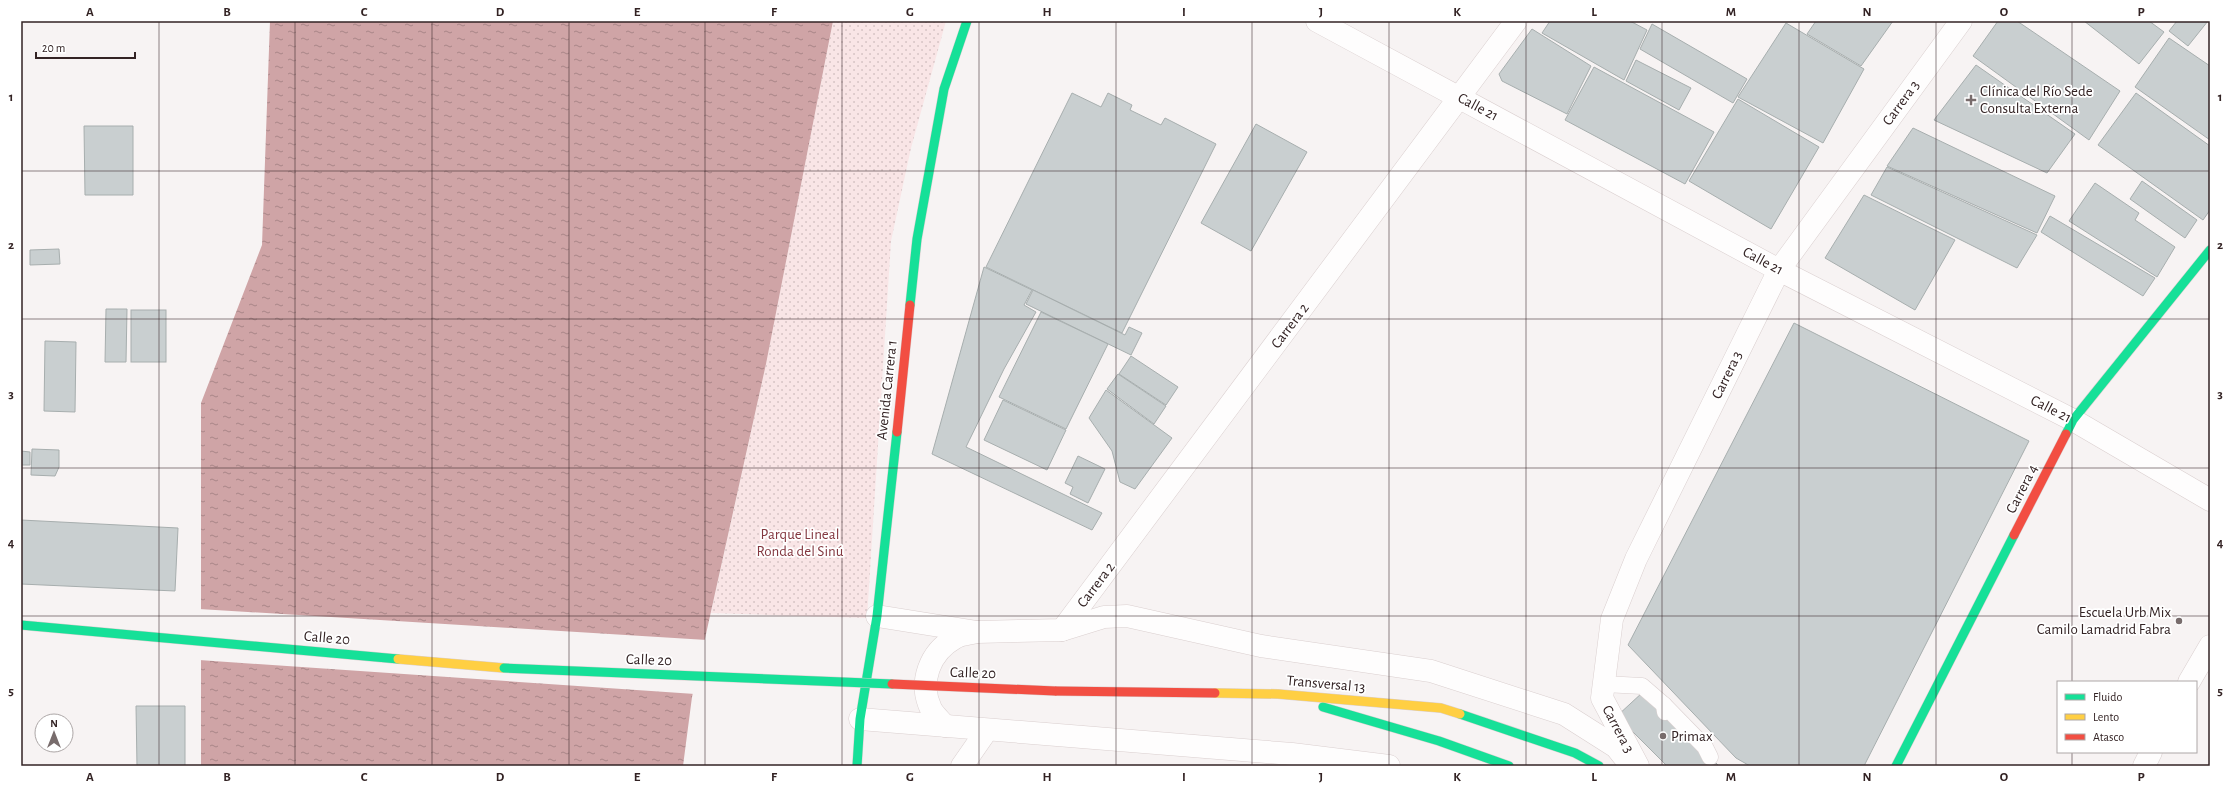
<svg xmlns="http://www.w3.org/2000/svg" width="2231" height="787" font-family="'Alegreya Sans',sans-serif">
<style>
.grass{fill:url(#grass-dots)}
.water{fill:url(#water-ripples)}
.pier{fill:#f7f3f3}
.building{fill:#c9cfd0;stroke:#a7aeae}
.lines{fill:none;stroke-linecap:round;stroke-linejoin:round}
.lane-casing{stroke:#dacfcf;stroke-width:17}
.street-casing{stroke:#dacfcf;stroke-width:23}
.fast-casing{stroke:#dacfcf;stroke-width:10}
.slow-casing{stroke:#dacfcf;stroke-width:10}
.jam-casing{stroke:#dacfcf;stroke-width:10}
.lane{stroke:#fefdfd;stroke-width:16}
.street{stroke:#fefdfd;stroke-width:22}
.fast{stroke:#16e098;stroke-width:9}
.slow{stroke:#ffcf43;stroke-width:9}
.jam{stroke:#f24e42;stroke-width:9}
.fast-bridge-casing{stroke:#dacfcf;stroke-width:10;stroke-linecap:butt}
.jam-bridge-casing{stroke:#dacfcf;stroke-width:10;stroke-linecap:butt}
.fast-bridge{stroke:#16e098;stroke-width:9}
.jam-bridge{stroke:#f24e42;stroke-width:9}
.grid{fill:none;stroke:#332324;stroke-width:1;stroke-opacity:0.55}
.poi-dot{fill:#786c6c;stroke:#fff;stroke-width:1.5}
.labels{text-anchor:middle;dominant-baseline:central;stroke-width:3.5;stroke-linejoin:round;paint-order:stroke}
.poi-label{font-size:15px;fill:#332324;stroke:#fff;text-anchor:start}
.street-label{font-size:15px;fill:#332324;stroke:#fff}
.park-label{font-size:15px;fill:#833840;stroke:#fff}
.neatline{fill:none;stroke:#332324;stroke-width:1.5}
.grid-label{font-size:13px;text-anchor:middle;font-weight:bold;fill:#332324}
</style>
<defs>
<pattern id="grass-dots" width="8" height="8" patternUnits="userSpaceOnUse"><rect width="8" height="8" fill="#f9e5e6"/><path d="M2 2h.1M6 6h.1" fill="none" stroke="#d6c4c5" stroke-width="1.8" stroke-linecap="round"/></pattern>
<pattern id="water-ripples" width="26" height="14" patternUnits="userSpaceOnUse"><rect width="26" height="14" fill="#cfa4a6"/><path d="M2 4q2-2 4 0t4 0M15 11q2-2 4 0t4 0" fill="none" stroke="#a98587"/></pattern>
</defs>
<rect width="100%" height="100%" fill="#f7f3f3"/>
<polygon class="grass" points="833,21 946,21 911,148 891,241 867,618 711,613 766,364"/>
<polygon class="water" points="270,21 833,21 766,364 692,697 683,766 201,766 201,403 262,245"/>
<polygon class="pier" points="199,609 707,640 695,694 199,660"/>
<g class="building">
<polygon points="1550,21 1630,21 1647,30 1624,80 1542,33"/>
<polygon points="1816,21 1893,21 1861,66 1807,34"/>
<polygon points="1998,21 2017,21 2120,91 2089,140 1973,56"/>
<polygon points="2084,21 2149,21 2164,32 2139,64"/>
<polygon points="2177,21 2208,21 2188,46 2169,31"/>
<polygon points="1786,23 1864,69 1823,143 1738,97"/>
<polygon points="1652,24 1747,79 1733,103 1640,49"/>
<polygon points="1532,29 1591,66 1567,114 1502,81 1499,74"/>
<polygon points="2169,38 2210,66 2210,140 2135,87"/>
<polygon points="1636,60 1691,88 1679,110 1626,81"/>
<polygon points="1976,65 2075,134 2047,173 1934,120"/>
<polygon points="1594,67 1714,132 1685,184 1565,120"/>
<polygon points="1072,93 1101,107 1108,93 1132,105 1130,110 1161,125 1165,118 1216,144 1122,333 986,267"/>
<polygon points="2136,93 2210,146 2210,210 2203,220 2098,145"/>
<polygon points="1738,99 1819,147 1771,229 1689,181"/>
<polygon points="1256,124 1307,152 1251,251 1201,223"/>
<polygon points="84,126 133,126 133,195 85,195"/>
<polygon points="1913,128 2055,196 2037,233 1887,166"/>
<polygon points="1887,167 2037,235 2017,268 1871,195"/>
<polygon points="2142,181 2197,220 2185,238 2130,199"/>
<polygon points="2095,183 2139,213 2135,220 2175,247 2157,277 2069,221"/>
<polygon points="1864,195 1955,240 1915,310 1825,258"/>
<polygon points="2050,216 2155,278 2143,296 2041,232"/>
<polygon points="59,249 60,264 30,265 30,250"/>
<polygon points="984,267 1032,290 1024,305 1036,312 1004,369 966,447 1102,513 1092,530 932,454"/>
<polygon points="1033,290 1125,335 1129,327 1142,333 1131,355 1026,304"/>
<polygon points="106,309 127,309 126,362 105,362"/>
<rect x="131" y="310" width="35" height="52"/>
<polygon points="1041,312 1108,344 1066,429 999,397"/>
<polygon points="1794,323 2029,441 1864,766 1750,766 1736,758 1628,645"/>
<polygon points="45,341 76,342 75,412 44,411"/>
<polygon points="1131,356 1178,387 1166,405 1119,374"/>
<polygon points="1118,374 1166,406 1154,424 1107,389"/>
<polygon points="1106,390 1172,438 1135,489 1120,482 1112,451 1089,418"/>
<polygon points="1003,400 1066,430 1047,470 984,440"/>
<polygon points="32,449 59,450 59,467 55,476 31,475"/>
<polygon points="21,451 30,452 30,465 21,465"/>
<polygon points="1078,456 1105,469 1088,503 1070,494 1073,487 1065,483"/>
<polygon points="21,520 178,528 175,591 21,584"/>
<polygon points="1643,692 1710,757 1719,766 1667,766 1617,716"/>
<polygon points="136,706 185,706 185,766 137,766"/>
</g>
<g class="lines">
<defs>
<g id="lane">
<polyline points="1604,684 1642,686 1664,705"/>
<polyline points="1665,712 1664,705 1705,747 1710,757"/>
</g>
<g id="street">
<polyline points="1317,21 1779,270 2073,420 2210,500"/>
<polyline points="877,616 977,632 1062,630 1104,617 1127,616 1261,646 1431,671 1564,714 1616,747 1628,762"/>
<polyline points="1062,630 1516,21"/>
<polyline points="2189,682 2210,646"/>
<polyline points="860,719 1292,754 1389,766"/>
<path d="M 945,726 C 941,721 934,715 931,709 C 918,682 930,652 955,638 C 961,634 970,634 976,632"/>
<polyline points="962,766 987,730"/>
<polyline points="1638,766 1602,698 1612,619 1636,559 1779,270 1961,21"/>
<polyline points="2144,766 2151,752"/>
</g>
<g id="fast">
<polyline points="910,305 917,239 944,89 967,21"/>
<polyline points="2066,434 2073,420 2210,250"/>
<polyline points="21,625 398,659"/>
<polyline points="1323,707 1439,741 1509,766"/>
<polyline points="1460,714 1575,753 1599,766"/>
<polyline points="857,766 860,719 877,616 897,432"/>
<polyline points="1896,766 2014,535"/>
</g>
<g id="slow">
<polyline points="398,659 504,668"/>
<polyline points="1215,693 1278,694 1441,708 1460,714"/>
</g>
<g id="jam">
<polyline points="897,432 910,305"/>
<polyline points="2014,535 2066,434"/>
<polyline points="1055,691 1215,693"/>
</g>
</defs>
<use href="#lane" class="lane-casing"/>
<use href="#street" class="street-casing"/>
<use href="#fast" class="fast-casing"/>
<use href="#slow" class="slow-casing"/>
<use href="#jam" class="jam-casing"/>
<use href="#lane" class="lane"/>
<use href="#street" class="street"/>
<use href="#fast" class="fast"/>
<use href="#slow" class="slow"/>
<use href="#jam" class="jam"/>
<defs>
<polyline id="fast-bridge" points="504,668 892,684"/>
<polyline id="jam-bridge" points="892,684 1055,691"/>
</defs>
<use href="#fast-bridge" class="fast-bridge-casing"/>
<use href="#jam-bridge" class="jam-bridge-casing"/>
<use href="#fast-bridge" class="fast-bridge"/>
<use href="#jam-bridge" class="jam-bridge"/>
</g>
<path class="grid" d="M 159,21 L 159,766M 295,21 L 295,766M 432,21 L 432,766M 569,21 L 569,766M 705,21 L 705,766M 842,21 L 842,766M 979,21 L 979,766M 1116,21 L 1116,766M 1252,21 L 1252,766M 1389,21 L 1389,766M 1526,21 L 1526,766M 1662,21 L 1662,766M 1799,21 L 1799,766M 1936,21 L 1936,766M 2072,21 L 2072,682M 21,171 L 2210,171M 21,319 L 2210,319M 21,468 L 2210,468M 21,616 L 2210,616M 2072,752 L 2072,766"/>
<g class="poi-dot">
<path d="M1969 94h4v4h4v4h-4v4h-4v-4h-4v-4h4z"/>
<circle cx="2179" cy="621" r="4"/>
<circle cx="1663" cy="736" r="4"/>
</g>
<g class="labels">
<g class="poi-label">
<text x="1980" y="91">Clínica del Río Sede<tspan x="1980" dy="17">Consulta Externa</tspan></text>
<text x="2171" y="612" text-anchor="end">Escuela Urb Mix<tspan x="2171" dy="17">Camilo Lamadrid Fabra</tspan></text>
<text x="1671" y="736">Primax</text>
</g>
<g class="street-label">
<text transform="translate(1901 103) rotate(-54)">Carrera 3</text>
<text transform="translate(1478 107) rotate(28)">Calle 21</text>
<text transform="translate(1763 261) rotate(28)">Calle 21</text>
<text transform="translate(1290 326) rotate(-53)">Carrera 2</text>
<text transform="translate(1727 375) rotate(-64)">Carrera 3</text>
<text transform="translate(887 390) rotate(-84)">Avenida Carrera 1</text>
<text transform="translate(2051 409) rotate(27)">Calle 21</text>
<text transform="translate(2022 489) rotate(-63)">Carrera 4</text>
<text transform="translate(1096 585) rotate(-53)">Carrera 2</text>
<text transform="translate(327 638) rotate(5)">Calle 20</text>
<text transform="translate(649 660) rotate(2)">Calle 20</text>
<text transform="translate(973 673) rotate(2)">Calle 20</text>
<text transform="translate(1326 684) rotate(5)">Transversal 13</text>
<text transform="translate(1618 729) rotate(62)">Carrera 3</text>
</g>
<g class="park-label">
<text x="800" y="534">Parque Lineal<tspan x="800" dy="17">Ronda del Sinú</tspan></text>
</g>
</g>
<rect width="2231" height="787" fill="none" stroke="#ffffff" stroke-width="44"/>
<rect x="2057" y="681" width="140" height="72" fill="#ffffff" stroke="#ada7a7"/>
<rect x="2065" y="694" width="20" height="6" fill="#16e098" stroke="#ada7a7"/>
<text x="2093" y="701" font-size="12" fill="#332324">Fluido</text>
<rect x="2065" y="714" width="20" height="6" fill="#ffcf43" stroke="#ada7a7"/>
<text x="2093" y="721" font-size="12" fill="#332324">Lento</text>
<rect x="2065" y="734" width="20" height="6" fill="#f24e42" stroke="#ada7a7"/>
<text x="2093" y="741" font-size="12" fill="#332324">Atasco</text>
<g transform="translate(54 733)"><circle r="19" fill="#ffffff" stroke="#ada7a7"/>
<path d="M0-3L7 15L0 10L-7 15Z" fill="#786c6c"/>
<text y="-6" font-size="11" font-weight="bold" text-anchor="middle" fill="#332324">N</text>
</g>
<path d="M36 52v6h99v-6" fill="none" stroke="#332324" stroke-width="2"/>
<text x="42" y="52" font-size="12" fill="#332324" stroke="#ffffff" stroke-width="3" paint-order="stroke">20 m</text>
<rect x="22" y="22" width="2187" height="743" class="neatline"/>
<g class="grid-label">
<text x="90" y="16">A</text>
<text x="227" y="16">B</text>
<text x="364" y="16">C</text>
<text x="500" y="16">D</text>
<text x="637" y="16">E</text>
<text x="774" y="16">F</text>
<text x="910" y="16">G</text>
<text x="1047" y="16">H</text>
<text x="1184" y="16">I</text>
<text x="1321" y="16">J</text>
<text x="1457" y="16">K</text>
<text x="1594" y="16">L</text>
<text x="1731" y="16">M</text>
<text x="1867" y="16">N</text>
<text x="2004" y="16">O</text>
<text x="2141" y="16">P</text>
<text x="11" y="101">1</text>
<text x="2220" y="101">1</text>
<text x="11" y="249">2</text>
<text x="2220" y="249">2</text>
<text x="11" y="398">3</text>
<text x="2220" y="398">3</text>
<text x="11" y="547">4</text>
<text x="2220" y="547">4</text>
<text x="11" y="695">5</text>
<text x="2220" y="695">5</text>
<text x="90" y="781">A</text>
<text x="227" y="781">B</text>
<text x="364" y="781">C</text>
<text x="500" y="781">D</text>
<text x="637" y="781">E</text>
<text x="774" y="781">F</text>
<text x="910" y="781">G</text>
<text x="1047" y="781">H</text>
<text x="1184" y="781">I</text>
<text x="1321" y="781">J</text>
<text x="1457" y="781">K</text>
<text x="1594" y="781">L</text>
<text x="1731" y="781">M</text>
<text x="1867" y="781">N</text>
<text x="2004" y="781">O</text>
<text x="2141" y="781">P</text>
</g>
</svg>
